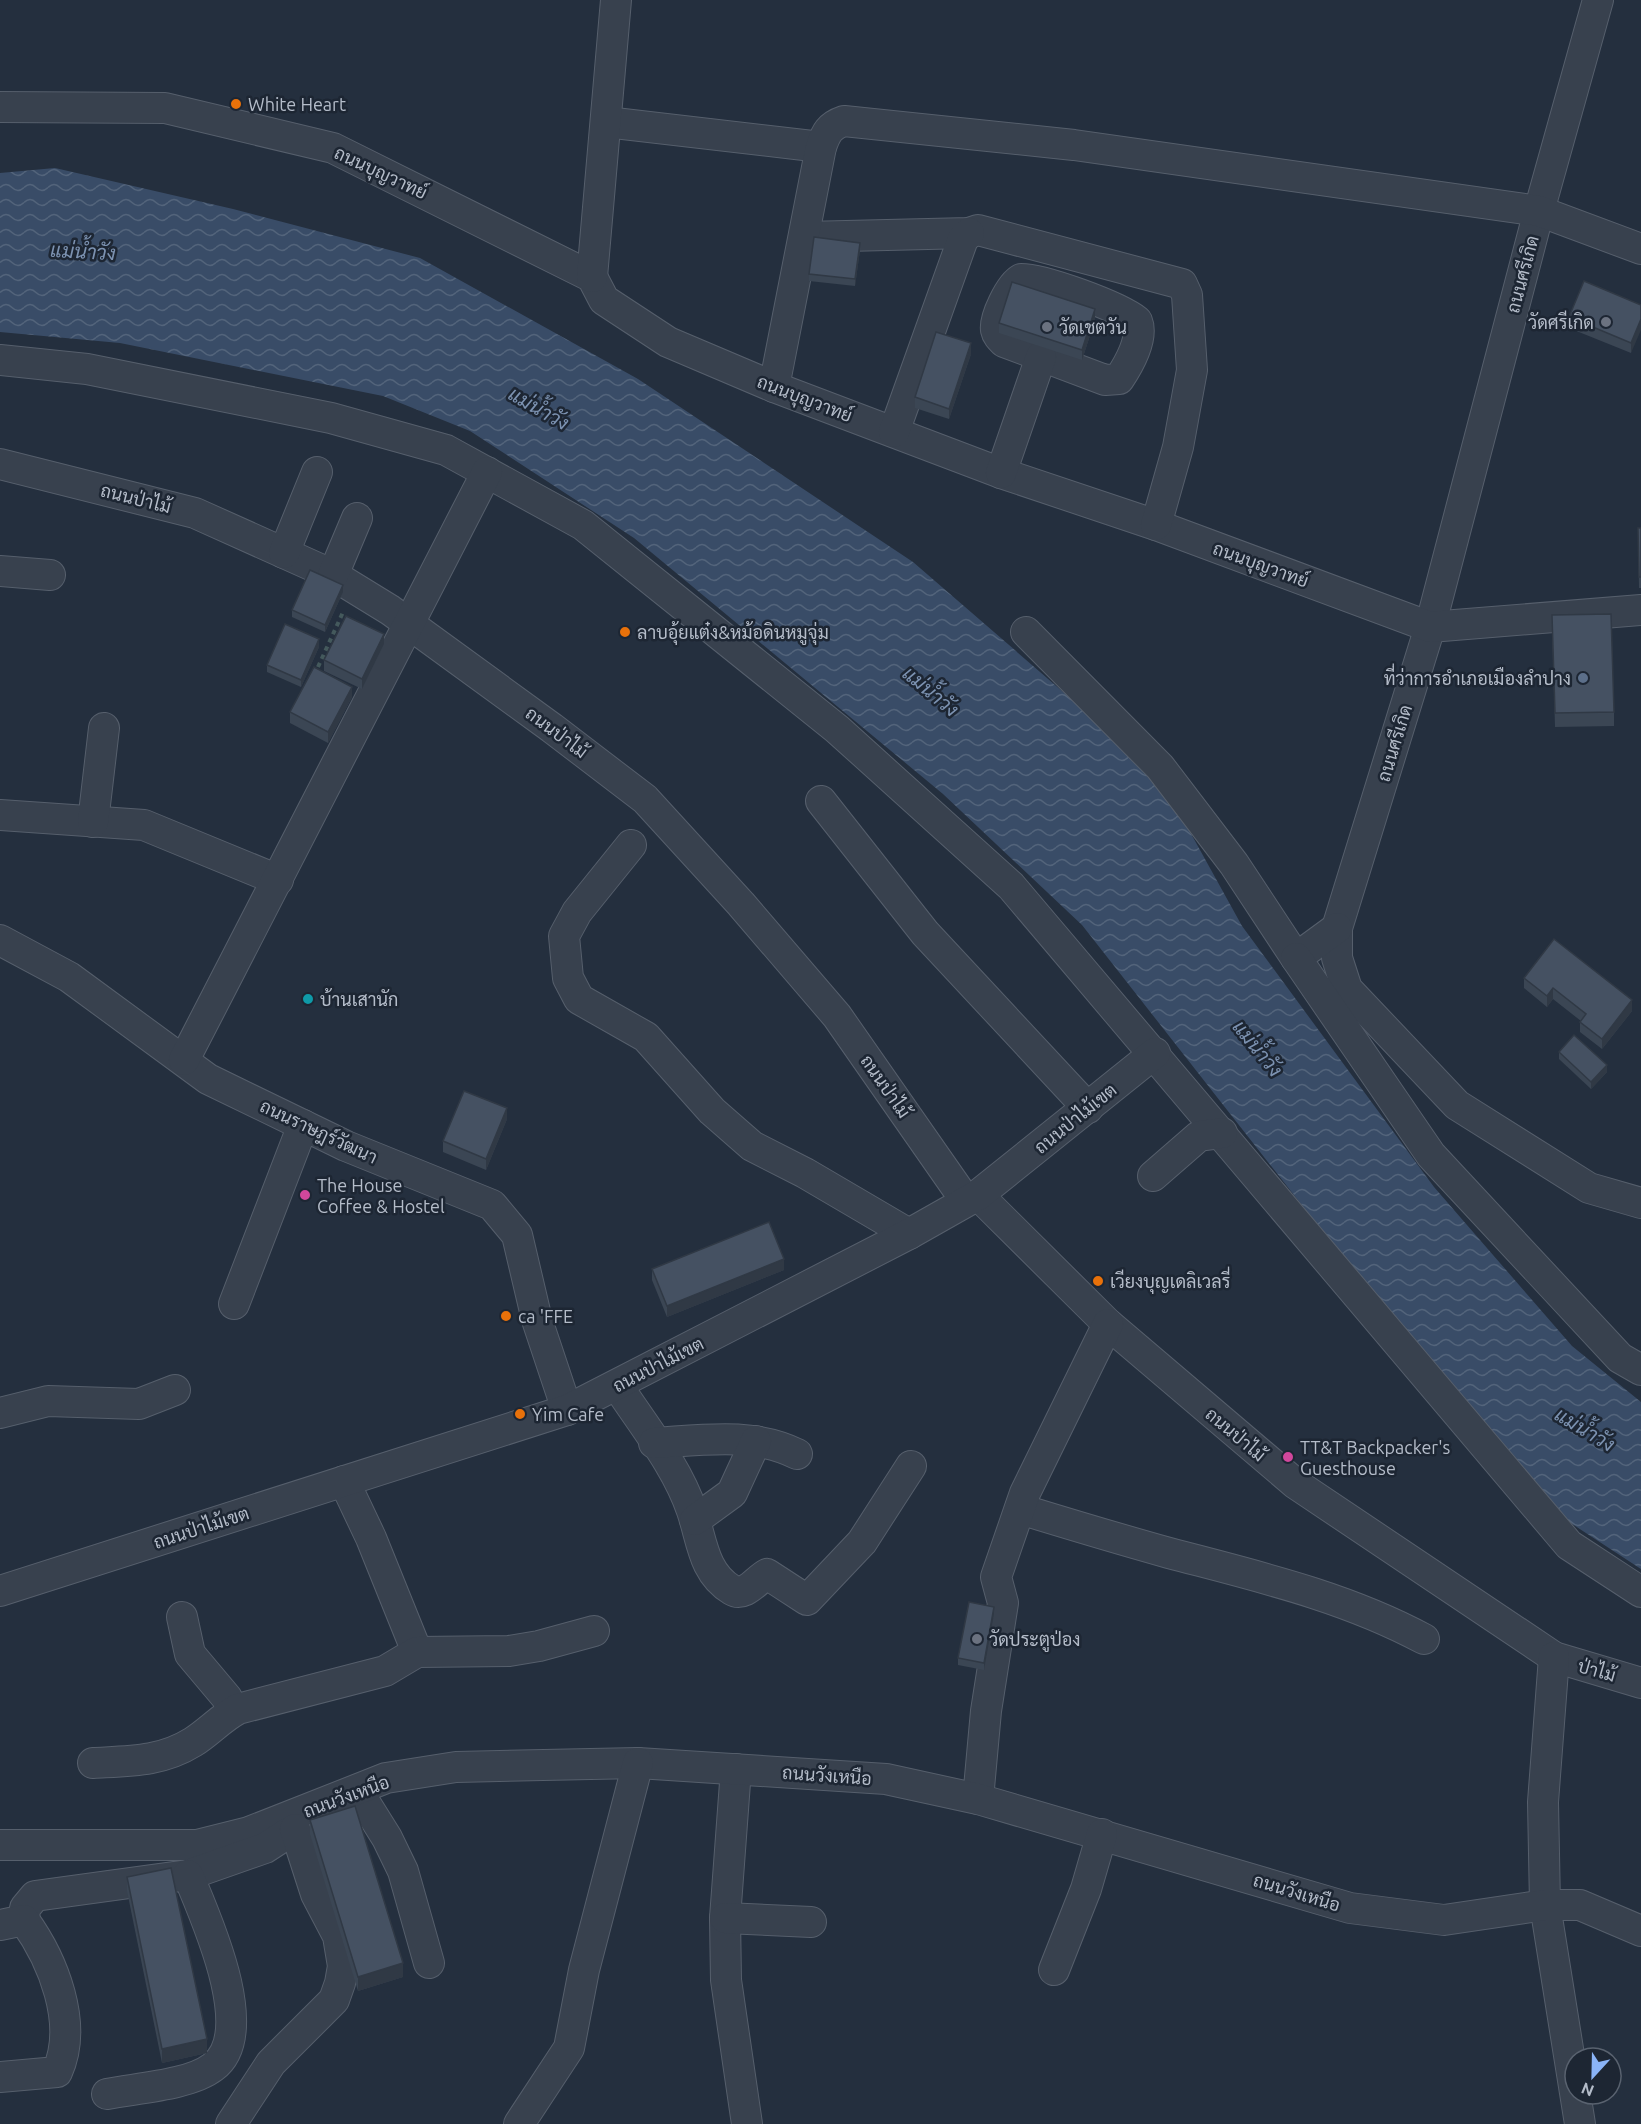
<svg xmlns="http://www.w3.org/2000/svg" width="1641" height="2124" font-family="Ubuntu,Sarabun,sans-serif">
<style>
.water{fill:url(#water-waves)}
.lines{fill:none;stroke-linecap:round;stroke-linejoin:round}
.minor-casing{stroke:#565f6c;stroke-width:32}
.path{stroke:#44595c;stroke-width:4;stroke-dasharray:4.5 4.5;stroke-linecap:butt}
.minor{stroke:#38414e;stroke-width:30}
.wall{fill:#3b4654}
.shaded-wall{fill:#303945}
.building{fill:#455162;stroke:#303945;stroke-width:1.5}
.food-dot{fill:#e8710a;stroke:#1d2633;stroke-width:2}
.worship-dot{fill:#6b7280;stroke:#1d2633;stroke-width:2}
.service-dot{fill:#5c6f8a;stroke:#1d2633;stroke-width:2}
.culture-dot{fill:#0f9aa8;stroke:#1d2633;stroke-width:2}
.hotel-dot{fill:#d1479c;stroke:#1d2633;stroke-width:2}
.labels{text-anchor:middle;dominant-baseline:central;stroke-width:5;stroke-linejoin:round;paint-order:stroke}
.poi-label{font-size:18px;fill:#b4bcc9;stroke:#1d2633;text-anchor:start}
.street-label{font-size:18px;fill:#b4bcc9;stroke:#1d2633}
.water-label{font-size:20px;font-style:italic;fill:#7c92b1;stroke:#1d2633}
</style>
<defs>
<pattern id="water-waves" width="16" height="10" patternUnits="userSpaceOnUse" patternTransform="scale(1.5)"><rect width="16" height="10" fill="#394c67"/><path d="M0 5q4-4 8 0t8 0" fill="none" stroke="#53647b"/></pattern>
</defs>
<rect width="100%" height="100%" fill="#242f3e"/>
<polygon class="water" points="55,168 233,209 420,258 638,379 913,562 1158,774 1242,926 1434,1187 1572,1346 1641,1402 1641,1569 1563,1518 1399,1329 1082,925 943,794 634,538 470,431 383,396 120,343 0,332 0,173"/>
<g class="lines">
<defs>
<g id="minor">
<polyline points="1598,0 1539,211 1430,627 1337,928 1337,958 1347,989 1457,1105 1589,1188 1641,1203"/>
<polyline points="0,107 165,108 333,148 592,277 604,300 668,342 774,387 1001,473 1156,525 1430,627 1641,610"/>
<polyline points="606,122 821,147"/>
<polyline points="805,237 969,233 978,230 1182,284 1187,295 1192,370 1178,447 1156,525"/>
<polyline points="592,277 616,0"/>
<path d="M 1021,279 C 1044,279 1118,306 1137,321 C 1144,338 1129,364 1119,379 L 1105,380 L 1004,342 C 1000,338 997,335 996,330 C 994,318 1010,285 1021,279 Z"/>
<polyline points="0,360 87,369 331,418 446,450 583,525 837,729 1011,886 1569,1545 1641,1592"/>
<path d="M 774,387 L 821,147 C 826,133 829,126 844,121 L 1074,145 L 1539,211 L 1641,249"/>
<polyline points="894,432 963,239 969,233"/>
<polyline points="0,464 195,513 333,575 390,610 552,728 645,799 741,904 837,1016 966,1201"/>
<polyline points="1001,473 1041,357"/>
<polyline points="284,553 317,472"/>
<polyline points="0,571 50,575"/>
<polyline points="333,575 357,518"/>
<polyline points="1026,632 1160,767 1234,864 1296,958 1337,928"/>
<polyline points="821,801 925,933 1088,1108"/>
<polyline points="0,815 144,825 278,880"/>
<polyline points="93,822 104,728"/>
<polyline points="631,845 577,912 564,936 568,978 579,999 646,1037 712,1111 752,1146 805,1173 909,1234"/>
<polyline points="0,940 69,977 208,1079 346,1146 492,1205 517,1235 537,1320 567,1410"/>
<polyline points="1296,958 1431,1155 1620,1358 1641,1370"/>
<polyline points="184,1060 487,472"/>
<polyline points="1153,1176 1199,1136 1222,1133"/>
<polyline points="978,1195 1108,1324 1296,1484 1554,1657 1641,1683"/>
<polyline points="234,1304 303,1125"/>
<path d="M 617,1385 C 643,1425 677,1466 692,1511 C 702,1540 703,1573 732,1590 C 745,1598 757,1579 767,1574 L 807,1600 L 862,1542 L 911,1466"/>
<polyline points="0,1413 48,1401 139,1404 175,1390"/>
<path d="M 654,1443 C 703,1440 753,1432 797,1454"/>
<polyline points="344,1481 371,1538 417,1652"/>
<path d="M 1020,1509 C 1069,1524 1119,1539 1169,1553 C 1256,1576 1344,1596 1424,1639"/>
<polyline points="695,1520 732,1493 756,1441"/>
<polyline points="0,1591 567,1410 909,1234 978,1195 1155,1053"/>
<polyline points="182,1617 190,1654 227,1698 232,1712"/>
<polyline points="1554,1657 1543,1802 1545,1905 1580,2124"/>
<path d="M 93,1763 C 129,1761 161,1762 193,1742 C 209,1732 221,1718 238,1709 L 385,1671 L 417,1652 L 509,1651 L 539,1646 L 594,1631"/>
<polyline points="736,1769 725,1918 726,1980 747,2124"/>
<polyline points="357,1790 387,1838 403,1871 429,1963"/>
<polyline points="978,1799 986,1711 1003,1603 996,1577 1025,1493 1108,1324"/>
<polyline points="0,1845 197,1845 249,1832 386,1778 456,1767 638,1763 886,1779 978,1799 1350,1908 1444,1920 1545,1905 1580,1905 1641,1931"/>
<polyline points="725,1918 811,1922"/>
<polyline points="24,1920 25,1908 35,1896 188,1875 265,1848 288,1833"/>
<path d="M 0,1925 L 24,1920 C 53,1960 79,2024 57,2072 L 0,2077"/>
<polyline points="1054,1970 1086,1889 1102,1834"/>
<path d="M 107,2094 C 137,2088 190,2085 213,2067 C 259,2033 205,1916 188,1875"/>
<polyline points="231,2124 271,2063 334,2000 340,1983 343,1966 338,1936 316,1894 295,1829"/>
<polyline points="519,2124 569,2048 584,1970 638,1763"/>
</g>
</defs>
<use href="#minor" class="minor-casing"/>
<polyline class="path" points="318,667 344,610"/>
<use href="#minor" class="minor"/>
</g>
<g class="wall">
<polygon points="860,250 855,286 809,281 809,274"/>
<polygon points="1641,305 1631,353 1569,328 1569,317"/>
<polygon points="1095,320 1082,360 999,333 999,323"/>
<polygon points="971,354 949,419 915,408 915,397"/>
<polygon points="1638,528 1641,528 1641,588 1639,588"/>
<polygon points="343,592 325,632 292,617 292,610"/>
<polygon points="1552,629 1614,712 1614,726 1555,727"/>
<polygon points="384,644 362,689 324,671 324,660"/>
<polygon points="319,647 301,687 267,672 267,665"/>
<polygon points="352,697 328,743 290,723 290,712"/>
<polygon points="1524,978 1632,1011 1602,1049 1580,1032 1580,1022 1581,1021 1553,999 1547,1007 1524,988"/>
<polygon points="1559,1052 1607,1072 1591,1089 1559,1059"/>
<polygon points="507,1119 486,1170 443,1152 443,1141"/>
<polygon points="652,1269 784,1270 667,1317 652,1280"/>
<polygon points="994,1614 984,1670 958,1665 958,1658"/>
<polygon points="310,1820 403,1977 358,1991 310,1834"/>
<polygon points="127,1877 207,2053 162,2063 127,1891"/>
</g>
<g class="shaded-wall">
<polygon points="860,243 860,250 855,286 855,279"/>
<polygon points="1095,309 1095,320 1082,360 1082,350"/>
<polygon points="1641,319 1641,330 1631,353 1631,343"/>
<polygon points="971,343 971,354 949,419 949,409"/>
<polygon points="343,585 343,592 325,632 325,625"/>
<polygon points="384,634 384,644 362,689 362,679"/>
<polygon points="319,639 319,647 301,687 301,680"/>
<polygon points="352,687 352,697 328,743 328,732"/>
<polygon points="1553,988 1553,999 1547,1007 1547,996"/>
<polygon points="1632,1000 1632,1011 1602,1049 1602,1039"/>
<polygon points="1607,1065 1607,1072 1591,1089 1591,1082"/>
<polygon points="507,1108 507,1119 486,1170 486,1159"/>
<polygon points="784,1259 784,1270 667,1317 667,1306"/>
<polygon points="994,1607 994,1614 984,1670 984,1663"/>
<polygon points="403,1963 403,1977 358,1991 358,1977"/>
<polygon points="207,2039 207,2053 162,2063 162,2049"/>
</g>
<g class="building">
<polygon points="814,237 860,243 855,279 809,274"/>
<polygon points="1584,281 1641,305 1641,319 1631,343 1569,317"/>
<polygon points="1012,282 1095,309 1082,350 999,323"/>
<polygon points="936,332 971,343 949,409 915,397"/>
<polygon points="1638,528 1641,528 1641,577 1639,577"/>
<polygon points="310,570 343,585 325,625 292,610"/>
<polygon points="1611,614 1614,712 1555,713 1552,615"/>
<polygon points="346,616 384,634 362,679 324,660"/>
<polygon points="285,624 319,639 301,680 267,665"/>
<polygon points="314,667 352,687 328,732 290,712"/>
<polygon points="1554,939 1632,1000 1602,1039 1580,1022 1586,1014 1553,988 1547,996 1524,978"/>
<polygon points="1574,1035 1607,1065 1591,1082 1559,1052"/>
<polygon points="464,1091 507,1108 486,1159 443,1141"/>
<polygon points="769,1222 784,1259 667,1306 652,1269"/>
<polygon points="969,1602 994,1607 984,1663 958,1658"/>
<polygon points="355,1806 403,1963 358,1977 310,1820"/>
<polygon points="171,1868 207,2039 162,2049 127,1877"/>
</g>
<g class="food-dot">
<circle cx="236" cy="104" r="6"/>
<circle cx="625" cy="632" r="6"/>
<circle cx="1098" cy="1281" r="6"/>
<circle cx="506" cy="1316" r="6"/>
<circle cx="520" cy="1414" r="6"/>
</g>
<g class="worship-dot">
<circle cx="1606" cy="322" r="6"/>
<circle cx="1047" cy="327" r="6"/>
<circle cx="977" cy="1639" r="6"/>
</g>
<circle class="service-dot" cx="1583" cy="678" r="6"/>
<circle class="culture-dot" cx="308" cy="999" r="6"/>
<g class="hotel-dot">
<circle cx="305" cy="1195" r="6"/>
<circle cx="1288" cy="1457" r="6"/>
</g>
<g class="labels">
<g class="poi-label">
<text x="248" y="104">White Heart</text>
<text x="1594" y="322" text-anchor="end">วัดศรีเกิด</text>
<text x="1059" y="327">วัดเชตวัน</text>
<text x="637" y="632">ลาบอุ้ยแต๋ง&amp;หม้อดินหมูจุ่ม</text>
<text x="1571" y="678" text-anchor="end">ที่ว่าการอำเภอเมืองลำปาง</text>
<text x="320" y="999">บ้านเสานัก</text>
<text x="317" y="1185">The House<tspan x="317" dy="21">Coffee &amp; Hostel</tspan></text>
<text x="1110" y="1281">เวียงบุญเดลิเวลรี่</text>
<text x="518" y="1316">ca 'FFE</text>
<text x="532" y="1414">Yim Cafe</text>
<text x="1300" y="1447">TT&amp;T Backpacker's<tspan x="1300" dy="21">Guesthouse</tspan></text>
<text x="989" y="1639">วัดประตูป่อง</text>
</g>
<g class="street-label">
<text transform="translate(381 172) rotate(25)">ถนนบุญวาทย์</text>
<text transform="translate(1522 274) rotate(-75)">ถนนศรีเกิด</text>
<text transform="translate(805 398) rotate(21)">ถนนบุญวาทย์</text>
<text transform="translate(136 498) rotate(14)">ถนนป่าไม้</text>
<text transform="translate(1261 564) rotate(20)">ถนนบุญวาทย์</text>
<text transform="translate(557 732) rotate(37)">ถนนป่าไม้</text>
<text transform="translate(1394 743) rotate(-73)">ถนนศรีเกิด</text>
<text transform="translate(886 1086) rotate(55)">ถนนป่าไม้</text>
<text transform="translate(1075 1118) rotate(-39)">ถนนป่าไม้เขต</text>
<text transform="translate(319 1131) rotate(25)">ถนนราษฎร์วัฒนา</text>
<text transform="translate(658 1364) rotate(-27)">ถนนป่าไม้เขต</text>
<text transform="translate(1236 1434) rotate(40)">ถนนป่าไม้</text>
<text transform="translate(201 1527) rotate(-18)">ถนนป่าไม้เขต</text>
<text transform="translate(1597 1670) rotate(16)">ป่าไม้</text>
<text transform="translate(827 1775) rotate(4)">ถนนวังเหนือ</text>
<text transform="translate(346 1796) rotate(-20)">ถนนวังเหนือ</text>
<text transform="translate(1297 1892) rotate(17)">ถนนวังเหนือ</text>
</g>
<g class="water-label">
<text transform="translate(83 251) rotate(3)">แม่น้ำวัง</text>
<text transform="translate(539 408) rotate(30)">แม่น้ำวัง</text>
<text transform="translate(931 691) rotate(40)">แม่น้ำวัง</text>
<text transform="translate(1258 1048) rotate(51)">แม่น้ำวัง</text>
<text transform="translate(1585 1429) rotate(31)">แม่น้ำวัง</text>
</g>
</g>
<g transform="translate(1593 2076) rotate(202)"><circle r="28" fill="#1d2633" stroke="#59626f" stroke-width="1.5"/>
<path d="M0-4.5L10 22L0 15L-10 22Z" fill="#8ab4f8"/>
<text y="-9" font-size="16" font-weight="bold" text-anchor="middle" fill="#b4bcc9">N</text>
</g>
</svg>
